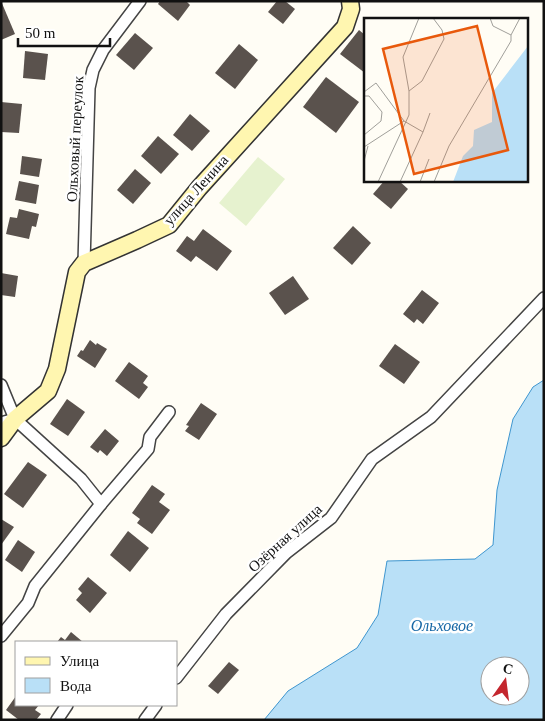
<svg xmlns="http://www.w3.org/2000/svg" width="545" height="721" font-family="Georgia,serif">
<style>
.pitch{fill:#e6f2cf}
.water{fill:#b9e0f7;stroke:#3f96cf;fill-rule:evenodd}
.building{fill:#5a524d}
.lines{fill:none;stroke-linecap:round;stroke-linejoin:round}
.street-casing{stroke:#444;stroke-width:14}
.secondary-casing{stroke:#333;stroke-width:19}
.street{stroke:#fff;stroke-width:11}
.secondary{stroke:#fff6b0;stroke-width:16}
.labels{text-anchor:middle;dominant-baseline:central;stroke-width:5;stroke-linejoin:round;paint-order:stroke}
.street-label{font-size:15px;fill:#111;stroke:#fff}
.water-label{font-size:16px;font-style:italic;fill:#1768a6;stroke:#fff}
.inset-road{fill:none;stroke:#a09f9a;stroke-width:1}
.view{fill:#e8590c;fill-opacity:0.15;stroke:#e8590c;stroke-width:2.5}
.inset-edge{fill:none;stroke:#111;stroke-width:2.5}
</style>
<rect width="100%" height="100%" fill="#fffdf5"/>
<polygon class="pitch" points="258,157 285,179 246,226 219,203"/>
<path class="water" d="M 544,380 L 544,720 L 264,720 L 288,691 L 357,648 L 378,615 L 387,561 L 475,559 L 493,545 L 497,490 L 513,419 L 533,387 ZM 490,666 L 520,666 L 520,696 L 490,696 Z"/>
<g class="building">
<polygon points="1,1 15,34 1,40"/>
<polygon points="160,1 186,1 190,5 178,21 158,4"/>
<polygon points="277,1 285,1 295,9 283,24 268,12"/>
<polygon points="359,30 365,35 365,73 340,54"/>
<polygon points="135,33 153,48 134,70 116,55"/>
<polygon points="239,44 258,60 235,89 215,73"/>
<polygon points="25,51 48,54 45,80 23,78"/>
<polygon points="326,77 359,102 336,133 303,107"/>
<polygon points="1,102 22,104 19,133 1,132"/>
<polygon points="190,114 210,131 192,151 173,135"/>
<polygon points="158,136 179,154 161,174 141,156"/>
<polygon points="22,156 42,159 39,177 20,174"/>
<polygon points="135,169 151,183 133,204 117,190"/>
<polygon points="385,180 398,180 408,189 391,209 373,194"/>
<polygon points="19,181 39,185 36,204 15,200"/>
<polygon points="19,209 39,214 36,227 32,226 29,239 6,234 10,217 17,218"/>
<polygon points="353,226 371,243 352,265 333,248"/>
<polygon points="203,229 232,251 217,271 196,256 191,262 176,251 187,236 194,241"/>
<polygon points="1,273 18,276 15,297 1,295"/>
<polygon points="293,276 309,299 285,315 269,293"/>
<polygon points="422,290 439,303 423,324 417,319 414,323 403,314"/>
<polygon points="90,340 96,345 97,343 107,349 95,368 77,356 81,350 83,351"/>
<polygon points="395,344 420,362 404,384 379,366"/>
<polygon points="129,362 148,376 143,383 148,387 139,399 115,381"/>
<polygon points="67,399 85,412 68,436 50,424"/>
<polygon points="201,403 217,414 199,440 185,431 189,426 186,425"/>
<polygon points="105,429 119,441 107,456 100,450 98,453 90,447"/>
<polygon points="28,462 47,475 23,508 4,494"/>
<polygon points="152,485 165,494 159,502 170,510 152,534 137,523 140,519 132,513"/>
<polygon points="1,519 14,527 1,545"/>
<polygon points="128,531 149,548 130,572 110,555"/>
<polygon points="18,540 35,552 22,572 5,560"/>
<polygon points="88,577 107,593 90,613 76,600 82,593 78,589"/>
<polygon points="71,632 83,642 57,642 61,637 65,640"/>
<polygon points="229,662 239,670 218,694 208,686"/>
<polygon points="16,696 16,705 39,705 35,710 41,714 36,720 19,720 6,710"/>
</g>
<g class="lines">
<defs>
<g id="street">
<polyline points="84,263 89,88 93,70 103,50 140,1"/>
<polyline points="1,385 15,419 1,423"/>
<polyline points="15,419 81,479 101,504 148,449 150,437 169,412"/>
<polyline points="1,636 28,603 35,586 101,504"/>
<polyline points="176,678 226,614 286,553 331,518 372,459 431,417 544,298"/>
<polyline points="57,720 67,705"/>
<polyline points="145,720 156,705"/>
</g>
<polyline id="secondary" points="1,438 15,419 48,391 57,369 77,272 84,263 137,240 169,225 199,188 345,27 351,9 350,1"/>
</defs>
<use href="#street" class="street-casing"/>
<use href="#secondary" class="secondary-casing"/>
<use href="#street" class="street"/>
<use href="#secondary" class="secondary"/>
</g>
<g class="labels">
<g class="street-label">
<text transform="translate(75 139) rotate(-87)">Ольховый переулок</text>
<text transform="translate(196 190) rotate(-48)">улица Ленина</text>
<text transform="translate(285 538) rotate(-42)">Озёрная улица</text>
</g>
<g class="water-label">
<text x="442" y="625">Ольховое</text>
</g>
</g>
<g transform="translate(364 18)">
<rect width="164" height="164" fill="#fffdf5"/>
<path d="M 164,28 L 164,164 L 89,164 L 99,138 L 109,128 L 110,112 L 128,104 L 128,75 Z" fill="#b9e0f7"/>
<path class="inset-road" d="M 147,17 L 156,0M 45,73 L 39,39 L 55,0M 0,74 L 12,65 L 40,103 L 0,129M 0,78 L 5,78 L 18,94 L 17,103 L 0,117M 40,103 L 59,114 L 66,95M 0,143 L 4,128M 14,164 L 45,97 L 45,73 L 58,63 L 80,21 L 78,12 L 69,0M 36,164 L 59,114M 56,164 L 65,141M 70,164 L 85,128 L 147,23 L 147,17 L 129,8 L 126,0"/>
<path class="view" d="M 113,8 L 144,132 L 50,156 L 19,31 Z"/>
<rect width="164" height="164" class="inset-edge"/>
</g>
<rect width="545" height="721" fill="none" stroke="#111111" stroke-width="5"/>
<rect x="15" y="641" width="162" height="65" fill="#ffffff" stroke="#a0a0a0"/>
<rect x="25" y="657" width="25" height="8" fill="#fff6b0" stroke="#a0a0a0"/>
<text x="60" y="666" font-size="15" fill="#111111">Улица</text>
<rect x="25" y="678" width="25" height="15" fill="#b9e0f7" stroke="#a0a0a0"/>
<text x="60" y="691" font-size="15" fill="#111111">Вода</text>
<g transform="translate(505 681) rotate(14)"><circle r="24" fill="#ffffff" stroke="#a0a0a0"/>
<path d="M0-4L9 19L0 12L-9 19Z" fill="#c4262e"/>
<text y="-8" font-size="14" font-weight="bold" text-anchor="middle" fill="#111111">С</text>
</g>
<path d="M18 38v8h92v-8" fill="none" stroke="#111111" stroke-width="2.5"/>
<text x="25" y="38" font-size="15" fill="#111111" stroke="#ffffff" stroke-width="4" paint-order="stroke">50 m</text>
</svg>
